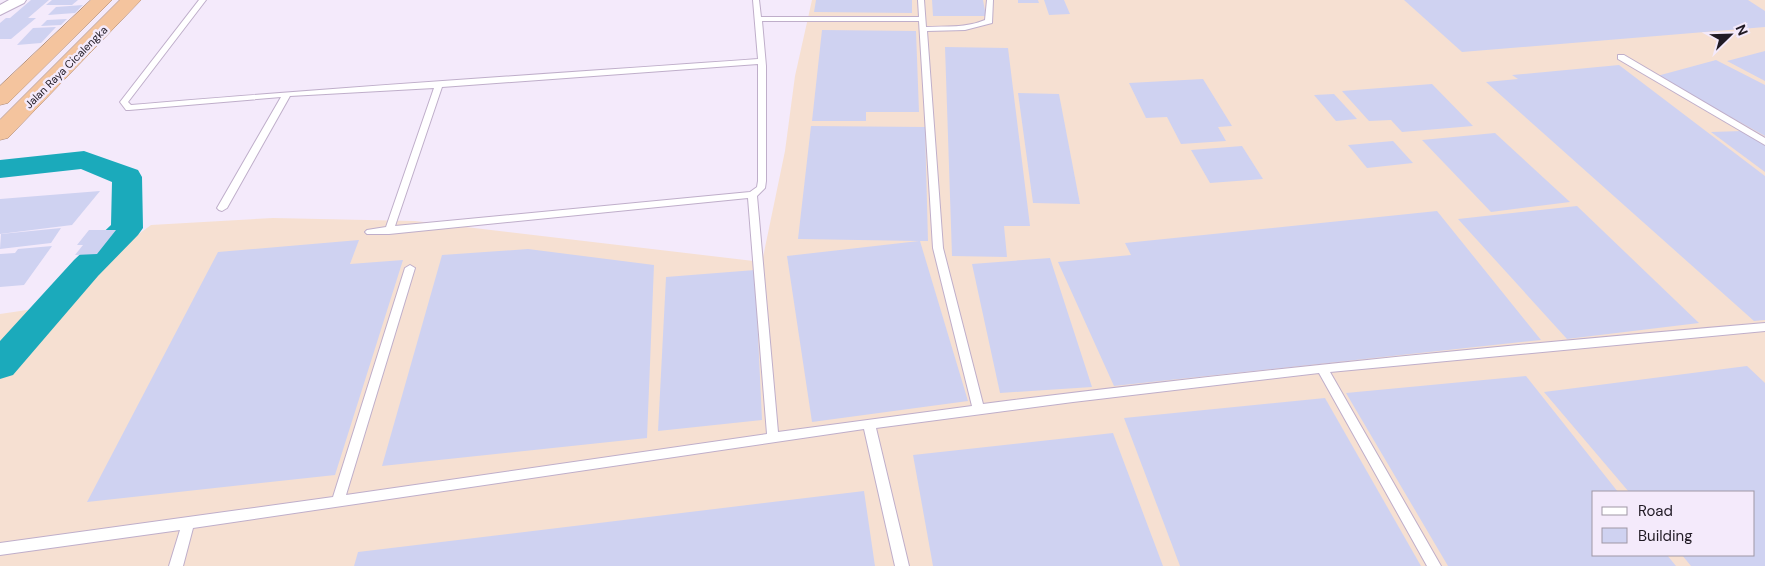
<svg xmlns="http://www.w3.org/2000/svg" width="1765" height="566" font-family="'DM Sans',sans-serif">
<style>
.industrial{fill:#f6e0d2;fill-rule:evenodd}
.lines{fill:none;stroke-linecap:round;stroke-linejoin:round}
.river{fill:#1baabb;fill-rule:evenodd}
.building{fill:#cfd2f1}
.lane-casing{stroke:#bfaeca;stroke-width:2}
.street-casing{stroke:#bfaeca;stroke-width:2}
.highway-casing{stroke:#aa8873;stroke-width:1}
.lane{fill:#fff;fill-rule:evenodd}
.street{fill:#fff;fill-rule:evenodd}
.highway{fill:#f4c49e;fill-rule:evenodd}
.labels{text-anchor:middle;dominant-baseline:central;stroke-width:5;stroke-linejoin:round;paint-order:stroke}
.far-street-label{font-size:11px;fill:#201a24;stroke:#f4eafb}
</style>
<rect width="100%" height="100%" fill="#f4eafb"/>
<path class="industrial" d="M 812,0 L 1765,0 L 1765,566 L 0,566 L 0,314 L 27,310 L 79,294 L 113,253 L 151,225 L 273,218 L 415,221 L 762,262 L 785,151 L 795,76 ZM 1594,492 L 1754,492 L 1754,555 L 1594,555 Z"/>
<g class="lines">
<polygon class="river" points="84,151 138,170 142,177 143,228 138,235 98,276 13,375 0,379 0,341 74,260 111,225 112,182 81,169 0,178 0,160"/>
</g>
<g class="building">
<polygon points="31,0 49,0 28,18 36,18 11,39 0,39 0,23 6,18 10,18"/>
<polygon points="52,0 78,0 72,5 46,5"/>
<polygon points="816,0 912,0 912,13 814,12"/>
<polygon points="932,0 983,0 986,16 933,16"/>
<polygon points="1018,0 1038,0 1039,3 1018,3"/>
<polygon points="1044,0 1064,0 1070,14 1049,15"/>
<polygon points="1404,0 1748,0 1765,11 1765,27 1462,52"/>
<polygon points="83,5 75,13 48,15 56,7"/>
<polygon points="67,19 61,25 41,26 47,20"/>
<polygon points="56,27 41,43 17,45 33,28"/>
<polygon points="822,30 916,31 919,112 866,112 866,121 812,121"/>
<polygon points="945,47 1008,48 1030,226 1004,226 1007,257 952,256"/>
<polygon points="1765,51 1765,81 1727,61"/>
<polygon points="1716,60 1765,85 1765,136 1657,76"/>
<polygon points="1619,65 1765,176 1765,320 1754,321 1486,82 1518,79 1512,75"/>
<polygon points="1203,79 1232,126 1218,127 1226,141 1181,144 1167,117 1146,118 1129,83"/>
<polygon points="1432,84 1473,126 1402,132 1391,120 1369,121 1342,91"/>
<polygon points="1018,93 1059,94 1080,204 1033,203"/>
<polygon points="1334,94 1357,119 1336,121 1314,95"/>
<polygon points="811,126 925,127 928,241 920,241 968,401 812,422 787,256 919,241 798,239"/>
<polygon points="1742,131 1765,145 1765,172 1711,132"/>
<polygon points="1495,133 1570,202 1491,212 1422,140"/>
<polygon points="1393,141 1413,163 1367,168 1348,145"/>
<polygon points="1242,146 1263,179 1210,183 1191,150"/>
<polygon points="100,191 72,225 0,234 0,199"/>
<polygon points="1577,206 1699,323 1567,339 1458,219"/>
<polygon points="1437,211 1541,340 1114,386 1058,262 1131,255 1125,243"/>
<polygon points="61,228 51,243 0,249 1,234"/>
<polygon points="89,230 116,230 97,254 75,255 83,245 77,245"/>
<polygon points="359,240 350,264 403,260 335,475 87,502 218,252"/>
<polygon points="52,246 24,285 0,287 0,254 15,253 18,249"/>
<polygon points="528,249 654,265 647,438 382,466 442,255"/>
<polygon points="1050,258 1092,387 1000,393 972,264"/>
<polygon points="755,270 762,420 658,431 666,277"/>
<polygon points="1747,366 1765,383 1765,566 1691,566 1682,555 1754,555 1754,492 1629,492 1544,392"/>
<polygon points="1526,376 1618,492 1594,492 1594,555 1667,555 1676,566 1448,566 1346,393"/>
<polygon points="1325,398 1421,566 1180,566 1124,418"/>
<polygon points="1113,433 1163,566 933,566 913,455"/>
<polygon points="864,491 875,566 354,566 358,552"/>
</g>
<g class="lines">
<defs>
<g id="lane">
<path d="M 199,0 L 206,0 L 128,102 L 131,105 C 340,87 549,74 758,59 L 753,0 L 759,0 L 761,17 L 919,17 L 918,0 L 924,0 L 926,27 C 946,26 967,28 985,20 L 987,0 L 993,0 L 992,23 L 965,30 L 927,31 L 943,248 L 983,404 C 1243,371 1503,345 1765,323 L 1765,331 L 1330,372 L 1441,566 L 1427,566 L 1319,373 L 1073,402 L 876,428 L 909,566 L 895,566 L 864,429 L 193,528 L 183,566 L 169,566 L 180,530 L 0,555 L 0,543 L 333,497 L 405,268 L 410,265 L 415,268 L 346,495 L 767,434 L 748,198 L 389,234 L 367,234 L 365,232 L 367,230 L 386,227 L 434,88 L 290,96 L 227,208 L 222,211 L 219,210 L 217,208 L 281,97 L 129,110 L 126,110 L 120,102 ZM 762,21 L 919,21 L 933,248 L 972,406 L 778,432 L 757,196 L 765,188 L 766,181 L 766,66 ZM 758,64 L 758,181 L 757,187 L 750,192 L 395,226 L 442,87 Z"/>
<polygon points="1618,55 1624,55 1765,138 1765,145 1618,59"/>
</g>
<polygon id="street" points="9,0 26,0 24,3 0,15 0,5"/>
<g id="highway">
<polygon points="91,0 112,0 8,103 0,105 0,86"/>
<polygon points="120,0 141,0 8,138 0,140 0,120"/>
</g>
</defs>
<use href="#lane" class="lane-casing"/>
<use href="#street" class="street-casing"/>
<use href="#highway" class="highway-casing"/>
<use href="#lane" class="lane"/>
<use href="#street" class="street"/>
<use href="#highway" class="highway"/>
</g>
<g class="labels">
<g class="far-street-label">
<text transform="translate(66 67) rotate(-45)">Jalan Raya Cicalengka</text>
</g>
</g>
<rect x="1592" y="491" width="162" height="65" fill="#f4eafb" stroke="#9f97a5"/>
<rect x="1602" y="507" width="25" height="8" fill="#ffffff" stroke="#9f97a5"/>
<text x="1638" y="516" font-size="15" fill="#201a24">Road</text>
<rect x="1602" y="528" width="25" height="15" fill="#cfd2f1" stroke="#9f97a5"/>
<text x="1638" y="541" font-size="15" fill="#201a24">Building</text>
<g transform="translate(1730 35) rotate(67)" stroke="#f4eafb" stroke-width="4" paint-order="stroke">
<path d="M0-4L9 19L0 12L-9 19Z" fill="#201a24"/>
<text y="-8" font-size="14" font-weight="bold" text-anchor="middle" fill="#201a24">N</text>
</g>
</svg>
